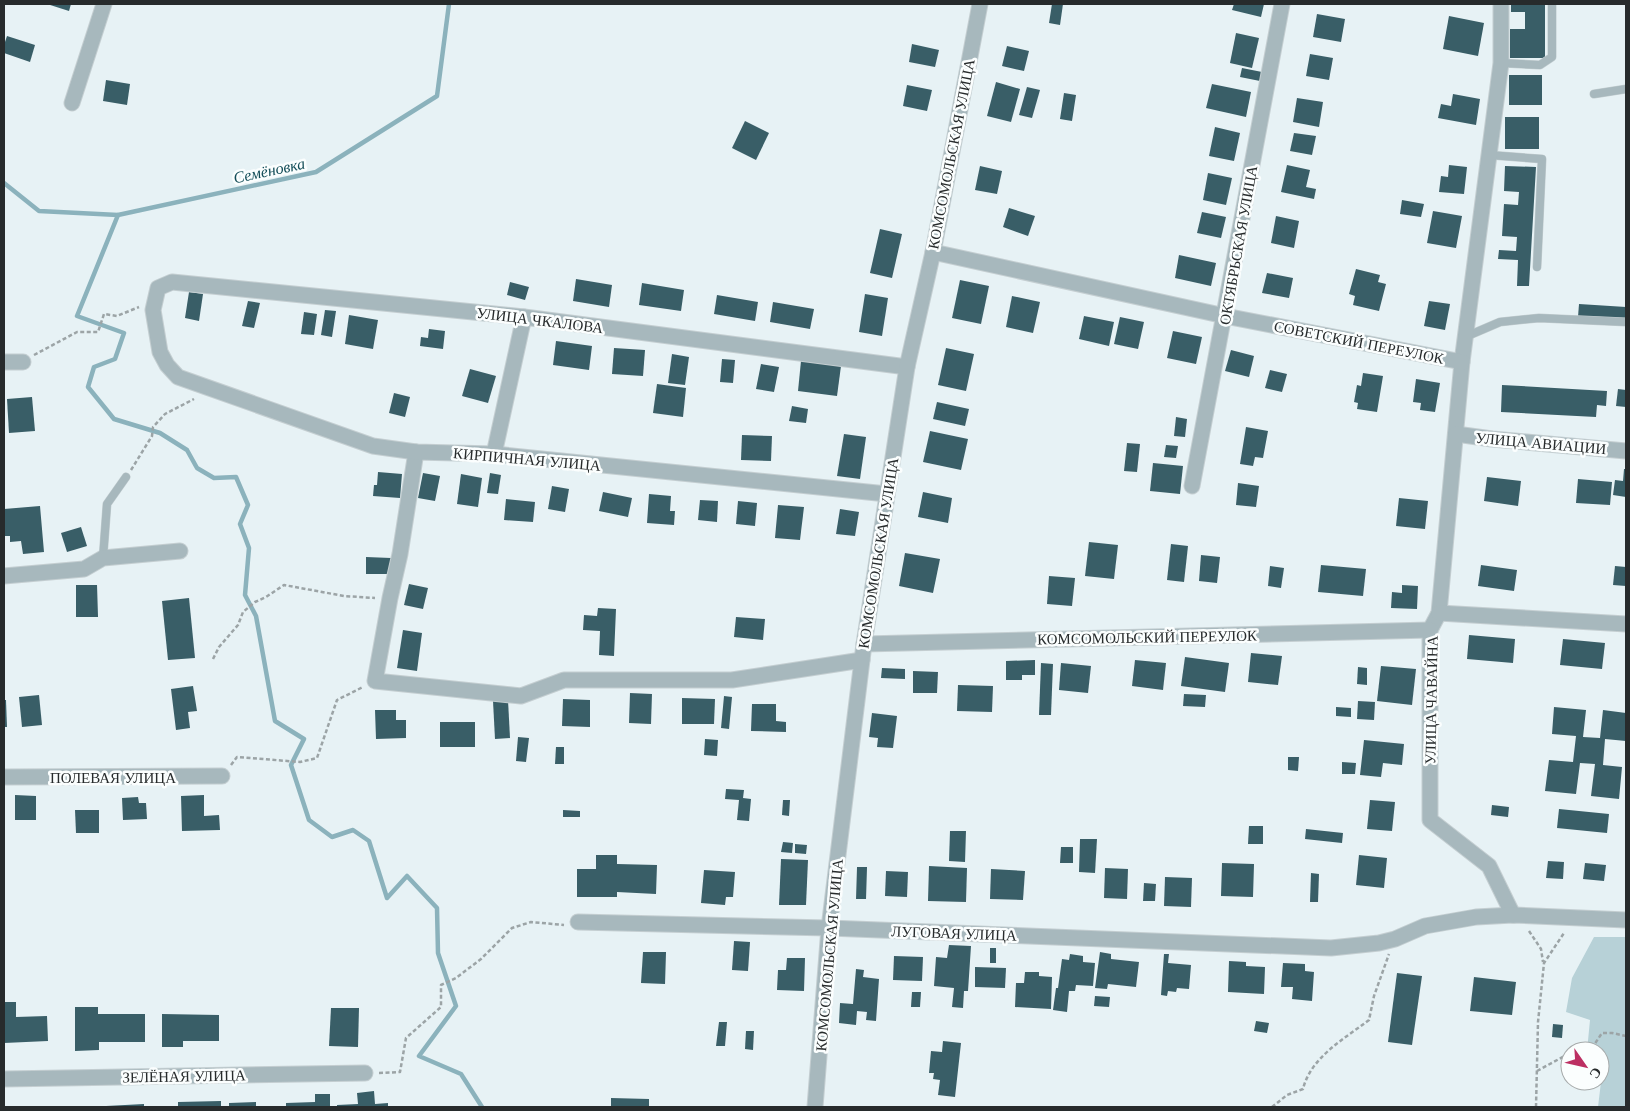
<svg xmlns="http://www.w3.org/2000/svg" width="1630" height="1111" font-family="'Libre Baskerville',serif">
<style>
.green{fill:#b7d1d7}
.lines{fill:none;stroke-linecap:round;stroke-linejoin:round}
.stream{stroke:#8bb2bc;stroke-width:4.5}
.building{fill:#395e67}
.service-casing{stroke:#c4ced1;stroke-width:9}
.minor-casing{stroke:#c4ced1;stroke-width:17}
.path{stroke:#9ca4a6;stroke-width:2.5;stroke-dasharray:4 2.5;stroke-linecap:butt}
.service{stroke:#a7b8bd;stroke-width:8}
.minor{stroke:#a7b8bd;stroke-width:15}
.labels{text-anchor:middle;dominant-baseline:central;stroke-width:5;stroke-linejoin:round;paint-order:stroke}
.street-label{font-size:15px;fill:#272b2c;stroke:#fbfefe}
.water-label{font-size:16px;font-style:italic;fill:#124c57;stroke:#fbfefe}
</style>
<rect width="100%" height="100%" fill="#e7f2f5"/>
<polygon class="green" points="1594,937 1626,937 1626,1107 1598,1107 1601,1082 1569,1082 1570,1056 1570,1081 1600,1081 1600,1051 1587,1051 1590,1020 1566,1012 1572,978"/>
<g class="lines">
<g class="stream">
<polyline points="4,183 39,211 118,215 316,172 437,96 449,4"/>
<polyline points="118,215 77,316 124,333 115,359 94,367 88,387 114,419 160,433 187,450 197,468 214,478 236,477 248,505 240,524 249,548 245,595 256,616 275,721 304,739 291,765 309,820 332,837 353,830 369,841 387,898 407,876 437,908 438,953 456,1006 419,1056 461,1074 482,1107"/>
</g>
</g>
<g class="building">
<polygon points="47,4 71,4 69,11"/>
<polygon points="1052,4 1063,4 1060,25 1049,23"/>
<polygon points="1234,4 1264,4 1261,17 1232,10"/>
<polygon points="1511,4 1545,4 1545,58 1510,58 1510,29 1525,29 1525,12 1511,12"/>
<polygon points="1317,14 1345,19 1341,42 1313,37"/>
<polygon points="1449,16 1484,23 1478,56 1443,49"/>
<polygon points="1236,33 1259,38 1252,68 1230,63"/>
<polygon points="7,36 35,45 30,62 4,53 4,45"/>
<polygon points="912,44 939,50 935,67 909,62"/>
<polygon points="1007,46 1029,51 1024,71 1002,66"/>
<polygon points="1310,54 1333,58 1329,80 1306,76"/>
<polygon points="1242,68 1262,72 1260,81 1240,77"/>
<rect x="1509" y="75" width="33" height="30"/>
<polygon points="106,80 130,84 127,105 103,101"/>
<polygon points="996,82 1020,89 1011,122 987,116"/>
<polygon points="1212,84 1251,92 1246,117 1206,108"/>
<polygon points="907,85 932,90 927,111 903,106"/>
<polygon points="1027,87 1040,90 1032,118 1019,115"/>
<polygon points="1064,93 1076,95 1072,121 1060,119"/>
<polygon points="1453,94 1480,99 1476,125 1438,118 1441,104 1451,106"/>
<polygon points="1297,98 1323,102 1319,127 1293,122"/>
<rect x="1505" y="117" width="34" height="32"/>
<polygon points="745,121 769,133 756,160 732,148"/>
<polygon points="1215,127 1240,133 1234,161 1209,156"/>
<polygon points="1294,133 1316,136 1312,155 1290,151"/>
<polygon points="1287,165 1310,170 1306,187 1316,189 1314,199 1281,192"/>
<polygon points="1449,165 1467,167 1464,194 1439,192 1441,176 1448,177"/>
<polygon points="980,166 1002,171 997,194 975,190"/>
<polygon points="1505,166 1536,167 1529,286 1517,286 1518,260 1498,259 1499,250 1516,251 1517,237 1502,236 1504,204 1518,205 1519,192 1504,191"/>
<polygon points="1208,173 1232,178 1226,205 1203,200"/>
<polygon points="1402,200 1424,204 1421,217 1400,214"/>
<polygon points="1009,208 1035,216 1028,236 1003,227"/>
<polygon points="1433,211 1462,216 1456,248 1427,243"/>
<polygon points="1202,212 1226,217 1221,238 1197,233"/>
<polygon points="1276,216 1299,221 1294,248 1271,243"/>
<polygon points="880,229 902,234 892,278 870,273"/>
<polygon points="1179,255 1216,263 1211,286 1175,278"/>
<polygon points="1356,269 1380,275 1378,282 1386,284 1379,311 1353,305 1355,296 1349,294"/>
<polygon points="1267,273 1293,278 1289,298 1262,293"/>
<polygon points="576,279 612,285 609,307 573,301"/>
<polygon points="960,280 989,286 981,324 952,318"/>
<polygon points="510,282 529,287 525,300 507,295"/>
<polygon points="642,283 684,290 681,311 639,305"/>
<polygon points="189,292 203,294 199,321 185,318"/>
<polygon points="865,294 888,298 882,336 859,332"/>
<polygon points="717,295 758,302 755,321 714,314"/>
<polygon points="1012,296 1040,302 1033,333 1006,327"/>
<polygon points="248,301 260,303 254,328 242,326"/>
<polygon points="1429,301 1450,304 1445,330 1424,326"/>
<polygon points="773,302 814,309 810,329 770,322"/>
<polygon points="1579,304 1626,307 1626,320 1578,317"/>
<polygon points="325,310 336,311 332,337 321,335"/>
<polygon points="304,312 317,314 314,335 301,334"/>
<polygon points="349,315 378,320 373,349 345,344"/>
<polygon points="1084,316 1114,322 1109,346 1079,339"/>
<polygon points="1120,317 1144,322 1138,349 1114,344"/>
<polygon points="429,329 445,331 443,349 420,346 421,337 428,338"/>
<polygon points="1173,331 1202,337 1196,364 1167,358"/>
<polygon points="556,341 592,346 589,370 553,365"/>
<polygon points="614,348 645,350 643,376 612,374"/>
<polygon points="946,348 974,354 966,391 938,385"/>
<polygon points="1231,350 1254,356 1249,377 1225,371"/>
<polygon points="672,354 689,357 685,385 668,383"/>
<polygon points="722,359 735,360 733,383 720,382"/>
<polygon points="801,361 841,366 837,396 798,391"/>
<polygon points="761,364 779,367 774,392 756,389"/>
<polygon points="470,369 496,376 488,403 462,396"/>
<polygon points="1270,370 1287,374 1282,392 1265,388"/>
<polygon points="1363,373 1383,376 1377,412 1357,409 1358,403 1354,402 1357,385 1361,386"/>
<polygon points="1416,379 1440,383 1435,412 1420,410 1421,403 1413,402"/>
<polygon points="657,384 686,388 683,417 653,413"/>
<polygon points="1502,385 1607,391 1606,406 1597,405 1596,417 1501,412"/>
<polygon points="1618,389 1626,390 1626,407 1616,406"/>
<polygon points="394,393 410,397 405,417 389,413"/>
<polygon points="32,397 35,431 9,433 7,399"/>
<polygon points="937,402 969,409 965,426 933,419"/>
<polygon points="792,406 808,409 806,423 789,421"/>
<polygon points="1176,417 1187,419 1185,437 1174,436"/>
<polygon points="1246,427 1268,431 1263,458 1255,457 1253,466 1240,464"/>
<polygon points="930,431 968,439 961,470 923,462"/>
<polygon points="844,434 866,437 860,479 837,476"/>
<polygon points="742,435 772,436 771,461 741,460"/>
<polygon points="1127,443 1140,444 1137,472 1124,471"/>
<polygon points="1166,445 1178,446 1176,458 1164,457"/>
<polygon points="1153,463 1183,466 1180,494 1150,491"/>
<polygon points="1624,469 1626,469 1626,497 1613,495 1615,480 1623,481"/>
<polygon points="378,472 402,474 400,498 373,496 374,485 377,485"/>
<polygon points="423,473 440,476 435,501 418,498"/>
<polygon points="490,473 501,475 498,494 487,493"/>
<polygon points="461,474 482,478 478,507 457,504"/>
<polygon points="1487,477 1521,481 1518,506 1484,501"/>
<polygon points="1578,479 1612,482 1610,505 1576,503"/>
<polygon points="1238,483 1259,486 1256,507 1236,505"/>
<polygon points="552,486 569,489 565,512 548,509"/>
<polygon points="603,492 632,498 628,517 599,511"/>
<polygon points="923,492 952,498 948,523 918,517"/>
<polygon points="649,494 671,496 670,511 675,511 674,525 647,523"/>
<polygon points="1399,498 1428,501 1425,529 1396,526"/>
<polygon points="506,499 535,502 533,522 504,520"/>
<polygon points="700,500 718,501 717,522 698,520"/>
<polygon points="738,501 757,503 755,526 736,524"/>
<polygon points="778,505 804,507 800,540 775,538"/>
<polygon points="40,506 44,552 23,554 21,541 10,542 10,536 4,536 4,509"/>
<polygon points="840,509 859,512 855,536 836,534"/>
<polygon points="81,527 87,546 67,552 61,533"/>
<polygon points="1089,542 1118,545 1114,579 1085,576"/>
<polygon points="1171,544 1188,546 1184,582 1167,580"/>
<polygon points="905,553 940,559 933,593 899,586"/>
<polygon points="1201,555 1220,557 1217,583 1199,581"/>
<polygon points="366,557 391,558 391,574 366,574"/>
<polygon points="1321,565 1366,569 1363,596 1318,592"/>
<polygon points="1481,565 1517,570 1514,591 1478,586"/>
<polygon points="1270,566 1284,568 1281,588 1268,586"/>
<polygon points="1615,566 1626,567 1626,586 1613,585"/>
<polygon points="1049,576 1075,578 1072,606 1047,604"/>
<polygon points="409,584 428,588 423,609 404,605"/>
<polygon points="76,585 97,585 98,617 76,617"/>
<polygon points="1402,585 1418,586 1417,609 1391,608 1392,592 1402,593"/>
<polygon points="189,598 195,658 168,660 162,601"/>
<polygon points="598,608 616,609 614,656 599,655 600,631 583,630 584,615 597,616"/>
<polygon points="736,617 765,619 763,640 734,637"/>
<polygon points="403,630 422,633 417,671 397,668"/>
<polygon points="1469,635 1515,639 1513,663 1467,659"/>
<polygon points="1563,639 1605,643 1602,669 1560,665"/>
<polygon points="1251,653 1282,656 1278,685 1248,682"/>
<polygon points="1185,657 1229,663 1225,692 1181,686"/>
<polygon points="1035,660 1035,675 1022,675 1022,680 1006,680 1006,661"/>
<polygon points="1135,660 1166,663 1163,690 1132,686"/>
<polygon points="1041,663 1053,664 1051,715 1039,715"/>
<polygon points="1061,663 1091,666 1088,693 1059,690"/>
<polygon points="1381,666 1416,669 1412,705 1377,701"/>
<polygon points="1358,667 1367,668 1367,685 1357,684"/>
<polygon points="882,668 905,669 905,679 881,678"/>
<polygon points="913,671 938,672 937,693 913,693"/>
<polygon points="958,685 993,686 992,712 957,711"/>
<polygon points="193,686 197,711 188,712 190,728 176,730 171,689"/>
<polygon points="630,693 652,694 651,724 629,723"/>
<polygon points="1184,694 1206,695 1205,707 1183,706"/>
<polygon points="39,695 42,725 22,727 19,697"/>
<polygon points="724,696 732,697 729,729 721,728"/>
<polygon points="682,698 715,699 714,724 682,724"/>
<polygon points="563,699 590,700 590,727 562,726"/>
<polygon points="4,700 6,700 7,727 4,727"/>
<polygon points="508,700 510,738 495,739 493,701"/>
<polygon points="1358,701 1375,702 1374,720 1357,719"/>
<polygon points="752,704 776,704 776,721 786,722 786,732 751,731"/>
<polygon points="1336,707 1351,708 1351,717 1336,716"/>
<polygon points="1554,707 1586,710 1583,737 1600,738 1603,710 1626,713 1626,741 1605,739 1603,765 1622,767 1619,799 1591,796 1595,764 1580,763 1576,794 1545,791 1549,760 1573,762 1576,736 1552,734"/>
<polygon points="375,710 396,710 396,720 406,720 406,738 376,739"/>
<polygon points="872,713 897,716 893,748 877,747 878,738 869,737"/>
<rect x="440" y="722" width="35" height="25"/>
<polygon points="518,737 529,738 526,762 516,761"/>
<polygon points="705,739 718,740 717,756 704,755"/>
<polygon points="1364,740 1404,744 1402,765 1383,763 1381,777 1360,775"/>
<polygon points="556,747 564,747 564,764 555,764"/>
<polygon points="1288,757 1299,757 1298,771 1288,770"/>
<polygon points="1342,762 1356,763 1355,774 1342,774"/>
<polygon points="726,789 744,790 743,798 751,799 749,821 737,820 739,800 725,799"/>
<polygon points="15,795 36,796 36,820 15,820"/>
<polygon points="204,795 204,816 219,815 220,830 182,831 181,796"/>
<polygon points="138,797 139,803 146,803 147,819 123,820 122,798"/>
<polygon points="783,800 790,800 789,816 782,815"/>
<polygon points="1370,800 1395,802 1392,831 1367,829"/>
<polygon points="1492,805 1509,807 1508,817 1491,815"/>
<polygon points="1559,809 1609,814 1607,833 1557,828"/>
<polygon points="75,810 99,810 99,833 76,833"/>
<polygon points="563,810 580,811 580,817 563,817"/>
<polygon points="1249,826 1263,826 1263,844 1248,844"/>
<polygon points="1306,829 1343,833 1342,843 1305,839"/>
<polygon points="950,831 966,831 965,862 949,861"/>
<polygon points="1080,839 1097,839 1095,873 1079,872"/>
<polygon points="783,842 793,843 792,853 781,852"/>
<polygon points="795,844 807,845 806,854 795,853"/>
<polygon points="1061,847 1073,847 1073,863 1060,863"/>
<polygon points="596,855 617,855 617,864 657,865 656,894 617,892 617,897 577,897 577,869 596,869"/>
<polygon points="1359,855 1387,858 1384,888 1356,885"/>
<polygon points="781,859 808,860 806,905 779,905"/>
<polygon points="1548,861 1564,862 1563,879 1546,878"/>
<polygon points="1222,863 1254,864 1253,897 1221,896"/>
<polygon points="1585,863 1606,865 1604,881 1583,879"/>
<polygon points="929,866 967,868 966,902 928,901"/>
<polygon points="857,867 867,867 866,899 856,899"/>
<polygon points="1105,868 1128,869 1127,899 1104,898"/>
<polygon points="991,869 1025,871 1023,900 990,899"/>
<polygon points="704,870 735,872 733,897 726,897 725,905 701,903"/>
<polygon points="886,871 908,872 907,897 885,896"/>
<polygon points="1311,873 1319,874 1318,902 1310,902"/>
<polygon points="1165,877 1192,878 1191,907 1164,906"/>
<polygon points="1144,883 1156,884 1155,901 1143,901"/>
<polygon points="734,941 750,942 748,971 732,970"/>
<polygon points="949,945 971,946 968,991 964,991 963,1008 952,1007 954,988 934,986 936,957 947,958"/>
<rect x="990" y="948" width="6" height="15"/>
<polygon points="643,952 666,952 665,984 641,983"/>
<polygon points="1100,952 1111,954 1111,959 1139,962 1136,987 1108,984 1107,989 1095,988"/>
<polygon points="1070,954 1083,956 1083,962 1095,963 1093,986 1076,985 1075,991 1069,991 1067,1012 1053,1010 1056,988 1058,988 1062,959 1069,960"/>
<polygon points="1164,954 1169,954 1168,963 1191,965 1189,989 1177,988 1176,992 1168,991 1167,996 1161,995"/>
<polygon points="894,956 923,957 922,981 893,980"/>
<polygon points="787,958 805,958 804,991 777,990 778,970 786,970"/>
<polygon points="1229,961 1246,962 1246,966 1265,967 1264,994 1228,992"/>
<polygon points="1283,963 1305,964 1305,971 1314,972 1312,1001 1292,999 1293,987 1281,987"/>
<polygon points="975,967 1006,968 1005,988 975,987"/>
<polygon points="856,969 864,970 863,977 879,979 876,1021 866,1020 867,1012 857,1011 856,1025 839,1023 840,1003 853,1004"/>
<polygon points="1025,972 1039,972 1039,976 1052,977 1051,1009 1015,1007 1016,983 1024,983"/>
<polygon points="1397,973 1422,976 1412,1045 1388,1042"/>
<polygon points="1474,977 1516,982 1512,1015 1470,1011"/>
<polygon points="912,992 921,992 920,1007 911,1007"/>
<polygon points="1095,996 1110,997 1109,1007 1094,1006"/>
<polygon points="4,1002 16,1002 16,1017 47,1016 48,1041 4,1043"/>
<polygon points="75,1007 98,1007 98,1014 145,1014 145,1042 99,1042 99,1050 75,1051"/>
<polygon points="331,1008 359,1008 358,1047 329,1046"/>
<polygon points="162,1014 219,1015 219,1041 183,1041 183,1047 162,1047"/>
<polygon points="1256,1021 1269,1023 1267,1033 1254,1031"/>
<polygon points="719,1022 727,1022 725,1046 716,1046"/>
<polygon points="1553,1024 1563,1025 1562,1038 1552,1037"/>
<polygon points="746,1031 754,1031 753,1050 745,1049"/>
<polygon points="943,1041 961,1043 955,1097 938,1095 940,1080 933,1079 934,1073 929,1073 931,1051 942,1052"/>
<polygon points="374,1091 375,1104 388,1103 388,1107 337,1107 337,1105 358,1104 357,1093"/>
<polygon points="315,1094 330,1094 330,1107 286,1107 286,1103 315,1102"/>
<polygon points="611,1098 649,1099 649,1107 611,1107"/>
<polygon points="221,1101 221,1107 178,1107 178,1102"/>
<polygon points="256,1102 256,1107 229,1107 229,1103"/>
<polygon points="144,1104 144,1107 106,1107 106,1106"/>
</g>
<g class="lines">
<defs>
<g id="service">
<polyline points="1501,63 1540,65 1552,57 1552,4"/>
<polyline points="1594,94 1626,89"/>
<polyline points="1489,155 1542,159 1537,267"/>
<polyline points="1465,337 1500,322 1539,318 1626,322"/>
<polyline points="103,558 107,504 126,477"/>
</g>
<g id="minor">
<polyline points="1501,4 1501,63 1462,362 1439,613 1430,630 1430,820 1489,866 1513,915"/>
<polyline points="72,103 104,4"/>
<polyline points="933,252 1225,316 1462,362"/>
<polyline points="4,362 23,362"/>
<polyline points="1456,434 1492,439 1626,451"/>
<polyline points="416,452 400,554 390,598 375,681 521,696 564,680 732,680 862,660"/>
<polyline points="494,454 524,317"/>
<polyline points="1192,486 1282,4"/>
<polyline points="887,494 494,454 416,452 373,446 178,377 167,365 160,352 153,310 158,288 172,282 524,317 907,367"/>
<polyline points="4,576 84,569 103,558 180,551"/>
<polyline points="1439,613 1626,624"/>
<polyline points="864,644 1430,630"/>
<polyline points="4,777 222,776"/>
<polyline points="578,922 829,928 1331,948 1379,943 1395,939 1425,926 1476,917 1513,915 1626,920"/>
<polyline points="4,1079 365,1073"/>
<polyline points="815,1107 829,928 864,644 907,367 933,252 980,4"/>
</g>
</defs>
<use href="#service" class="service-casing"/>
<use href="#minor" class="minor-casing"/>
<g class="path">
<polyline points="34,355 77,332 98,332 104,314 117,316 139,307"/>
<polyline points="131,470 152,436 153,427 165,414 194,399"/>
<polyline points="213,659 219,647 238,625 243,612 255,602 266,597 284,585 344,596 375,598"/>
<polyline points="231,765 237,757 300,762 317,758 337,700 363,687"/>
<polyline points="1529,931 1541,949 1543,962"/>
<polyline points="1578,1051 1594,1045 1602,1033 1612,1033 1626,1036"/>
<polyline points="1537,1071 1570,1053"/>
<polyline points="379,1073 400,1072 406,1038 441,1007 441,985 456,978 481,959 512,928 531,922 564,925"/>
<path d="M 1272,1107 L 1287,1095 L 1303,1089 C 1311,1057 1344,1039 1369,1020 L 1374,996 L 1389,954"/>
<polyline points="1536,1107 1538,1022 1544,963 1564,933"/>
</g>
<use href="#service" class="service"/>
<use href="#minor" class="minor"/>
</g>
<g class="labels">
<g class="street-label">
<text transform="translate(951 154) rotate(-79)">КОМСОМОЛЬСКАЯ УЛИЦА</text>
<text transform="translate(1238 245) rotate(-80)">ОКТЯБРЬСКАЯ УЛИЦА</text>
<text transform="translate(540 320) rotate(7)">УЛИЦА ЧКАЛОВА</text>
<text transform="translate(1359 342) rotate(11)">СОВЕТСКИЙ ПЕРЕУЛОК</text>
<text transform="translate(1541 443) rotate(5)">УЛИЦА АВИАЦИИ</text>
<text transform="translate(527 459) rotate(5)">КИРПИЧНАЯ УЛИЦА</text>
<text transform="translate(878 553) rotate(-81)">КОМСОМОЛЬСКАЯ УЛИЦА</text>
<text transform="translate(1147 637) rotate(-1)">КОМСОМОЛЬСКИЙ ПЕРЕУЛОК</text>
<text transform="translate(1431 700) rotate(-89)">УЛИЦА ЧАВАЙНА</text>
<text x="113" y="777">ПОЛЕВАЯ УЛИЦА</text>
<text transform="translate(954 933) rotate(2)">ЛУГОВАЯ УЛИЦА</text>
<text transform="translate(829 955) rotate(-85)">КОМСОМОЛЬСКАЯ УЛИЦА</text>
<text transform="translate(184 1076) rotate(-1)">ЗЕЛЁНАЯ УЛИЦА</text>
</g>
<g class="water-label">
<text transform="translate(269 170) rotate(-12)">Семёновка</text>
</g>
</g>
<rect width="1630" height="1111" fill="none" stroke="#272b2c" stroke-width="10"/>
<g transform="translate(1585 1066) rotate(124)"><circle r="24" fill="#fbfefe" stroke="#a6aaaa"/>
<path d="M0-4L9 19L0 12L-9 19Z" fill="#bc2f62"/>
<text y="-8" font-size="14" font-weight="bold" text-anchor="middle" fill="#272b2c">С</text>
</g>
</svg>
